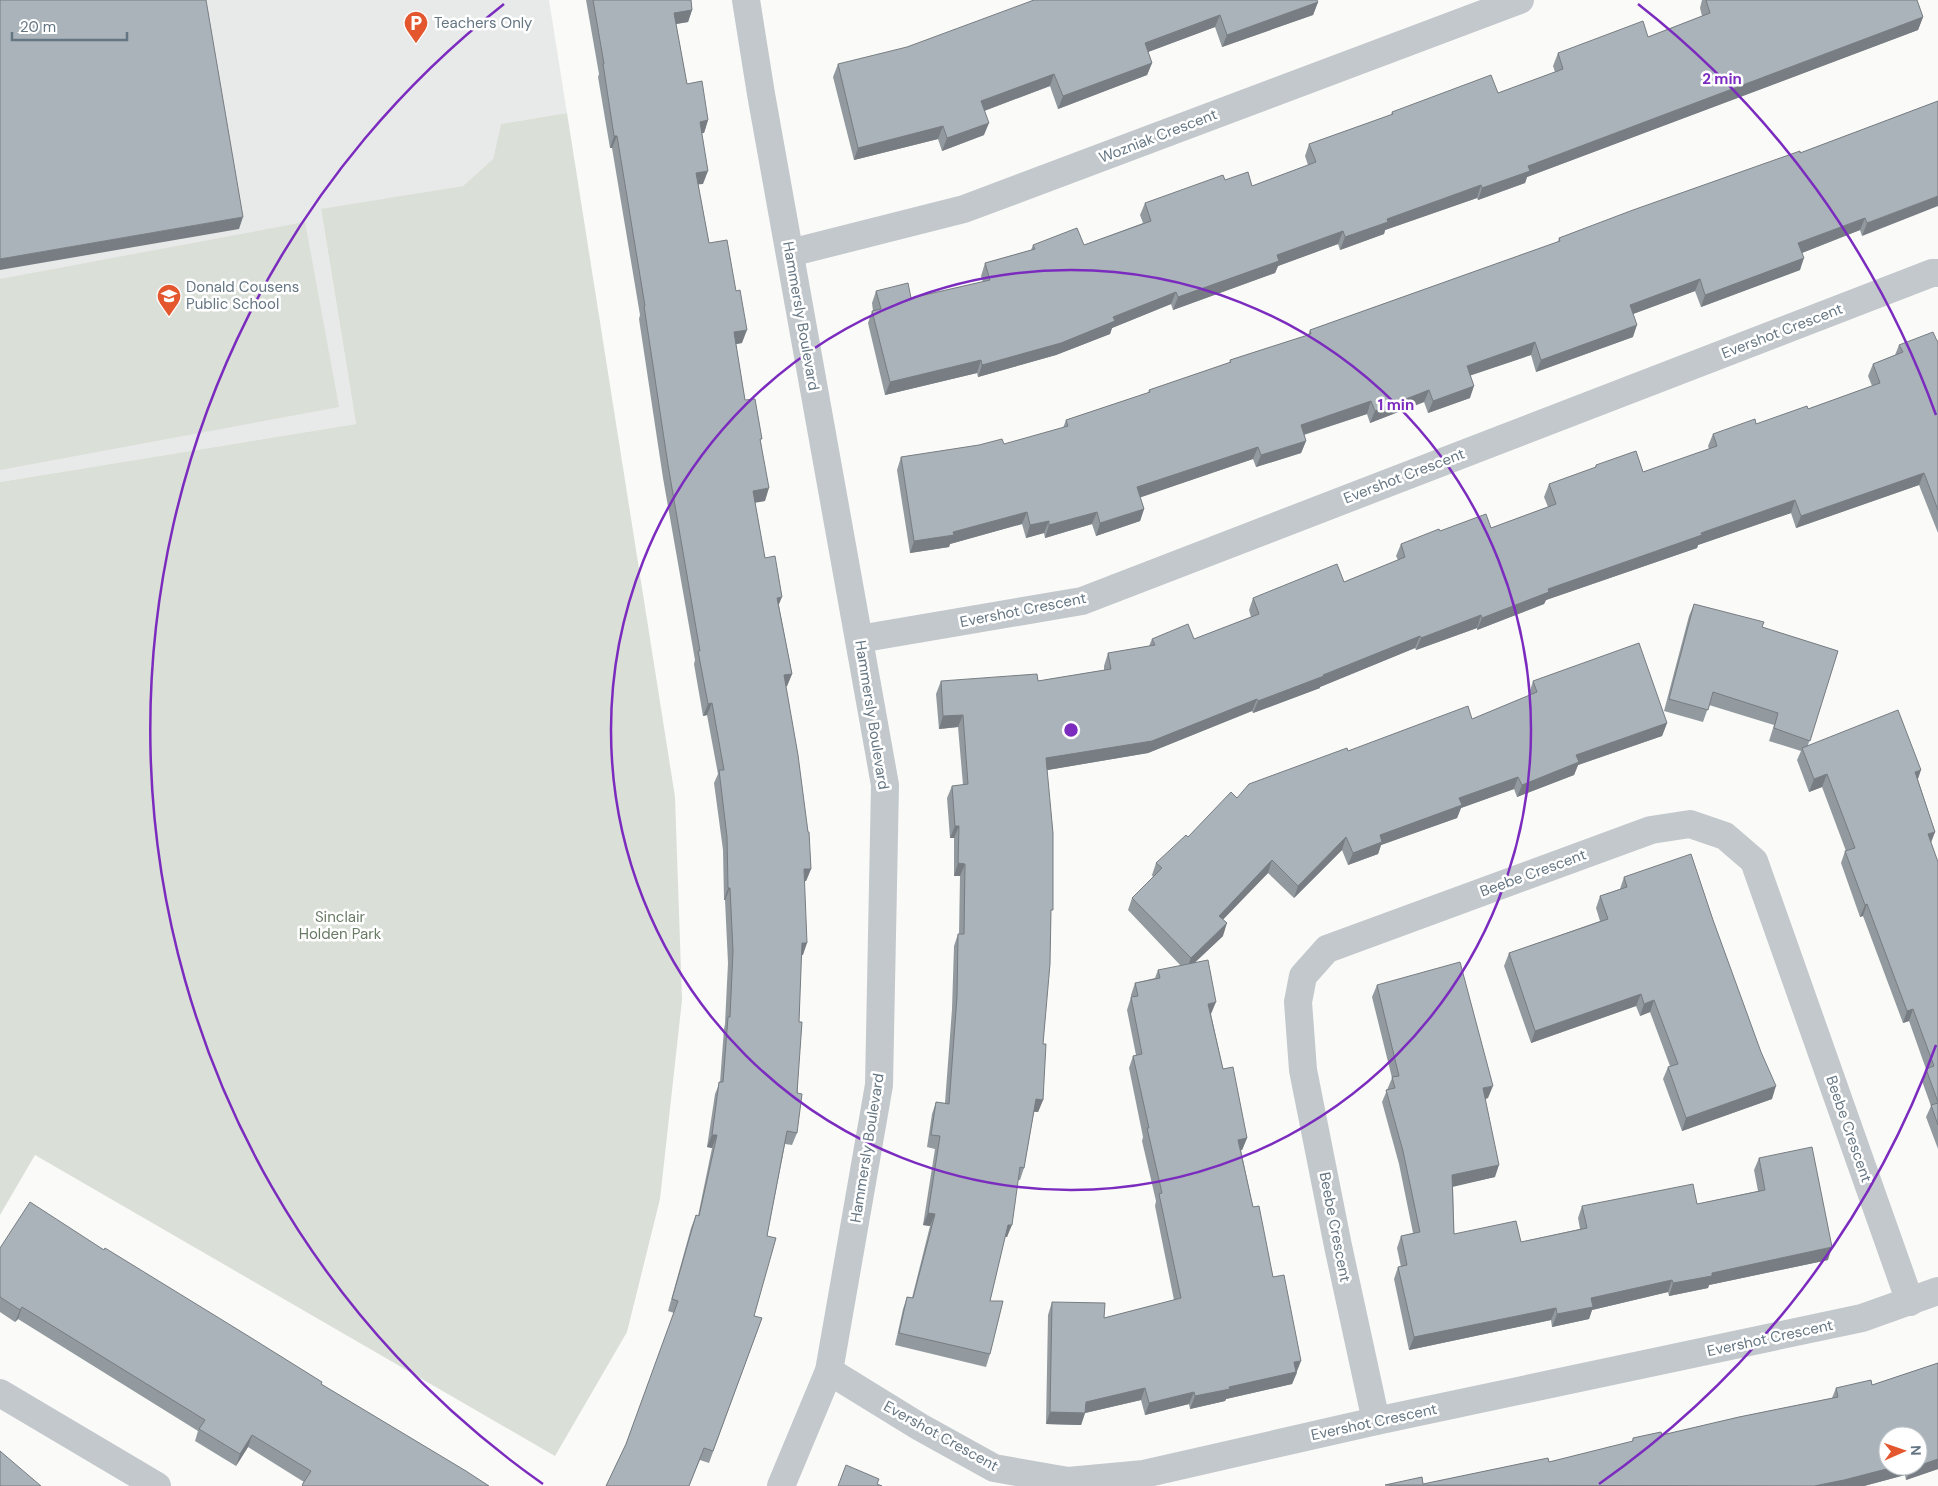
<svg xmlns="http://www.w3.org/2000/svg" width="1938" height="1486" font-family="'DM Sans',sans-serif">
<style>
.built{fill:#e8e9e9}
.green{fill:#dadfd7}
.lines{fill:none;stroke-linecap:round;stroke-linejoin:round}
.minor{stroke:#c3c8cc;stroke-width:28}
.wall{fill:#929a9f;fill-rule:evenodd}
.shaded-wall{fill:#777d82}
.building{fill:#aab3b9;stroke:#777d82}
.ring{fill:none;stroke:#7b2cbf;stroke-width:2.5}
.labels{text-anchor:middle;dominant-baseline:central;stroke-width:5;stroke-linejoin:round;paint-order:stroke}
.poi-label{font-size:15px;fill:#657683;stroke:#fff;text-anchor:start}
.street-label{font-size:15px;fill:#657683;stroke:#fff}
.park-label{font-size:15px;fill:#687a64;stroke:#fff}
.centre{fill:#7b2cbf;stroke:#fff;stroke-width:2.5}
.ring-label{font-size:15px;text-anchor:middle;font-weight:bold;fill:#7b2cbf;stroke:#fff;stroke-width:5;stroke-linejoin:round;paint-order:stroke}
</style>
<rect width="100%" height="100%" fill="#fafaf8"/>
<polygon class="built" points="0,0 549,0 567,113 501,124 493,159 463,186 321,210 356,424 0,482"/>
<g class="green">
<polygon points="567,113 675,797 682,1000 660,1199 627,1332 555,1456 35,1155 0,1215 0,482 356,424 321,209 463,186 493,159 501,124"/>
<polygon points="305,222 339,407 0,470 0,279"/>
</g>
<g class="lines">
<g class="minor">
<polyline points="746,0 761,94 885,785 879,1085 829,1371 781,1486"/>
<polyline points="790,253 964,209 1520,0"/>
<polyline points="859,639 1082,601 1932,273 1938,273"/>
<polyline points="829,1371 920,1427 994,1468 1068,1481 1144,1474 1376,1421 1862,1318 1938,1291"/>
<polyline points="0,1393 157,1486"/>
<polyline points="1376,1421 1338,1246 1303,1070 1298,1002 1303,976 1327,949 1651,830 1690,824 1725,836 1754,861 1910,1302"/>
</g>
</g>
<g class="wall">
<polygon points="586,0 691,0 692,10 688,22 676,24 687,84 708,120 704,133 702,133 703,184 698,184 709,243 742,343 736,344 745,400 761,442 765,501 755,502 765,558 779,606 792,674 787,686 786,687 811,869 806,881 804,881 803,955 801,955 799,1022 797,1133 792,1145 785,1144 767,1236 754,1316 762,1318 709,1463 700,1460 689,1486 606,1486 626,1444 674,1313 668,1311 691,1228 696,1215 698,1216 712,1148 707,1147 715,1094 720,1082 724,1029 725,1024 728,963 725,900 724,900 723,850 714,783 718,774 707,715 703,716 694,664 695,660 663,478 639,319 640,315 612,148 610,148 598,77 599,74"/>
<polygon points="1702,0 1917,0 1923,17 1918,30 1527,177 1525,183 1478,200 1477,198 1385,230 1384,234 1340,250 1338,244 1278,266 1275,273 1173,310 1171,304 1112,328 1110,334 1056,355 978,377 977,373 885,395 868,323 872,311 873,311 872,303 876,291 911,298 983,282 981,276 985,263 1031,250 1033,245 1084,245 1143,223 1140,215 1145,203 1225,180 1252,186 1308,165 1305,156 1309,144 1391,115 1392,112 1498,93 1555,72 1553,66 1558,53 1648,37 1702,16 1700,8"/>
<polygon points="1318,2 1313,15 1222,47 1215,27 1148,52 1152,63 1147,75 1058,109 1050,86 984,111 984,135 942,151 938,139 854,160 833,77 838,64"/>
<polygon points="1938,101 1862,236 1860,230 1802,253 1800,270 1701,307 1695,291 1633,314 1633,337 1536,372 1531,355 1471,375 1470,398 1428,413 1424,402 1370,423 1367,414 1304,435 1306,441 1301,453 1256,467 1253,459 1140,497 1144,509 1140,521 1096,536 1092,524 1045,538 1044,533 1026,538 1022,524 950,544 949,547 910,553 897,470 901,457 1004,444 1063,428 1066,420 1148,393 1149,390 1229,363 1230,360 1308,335 1310,330 1558,242 1559,238 1800,153"/>
<polygon points="1937,341 1938,341 1938,533 1919,485 1796,528 1791,513 1698,545 1697,548 1546,600 1544,604 1477,630 1477,628 1416,650 1415,648 1320,687 1320,688 1253,713 1252,711 1148,753 1047,770 1051,915 1043,1044 1043,1100 1038,1112 1034,1112 1024,1168 1020,1180 1018,1180 1007,1237 1005,1237 990,1301 990,1354 986,1367 895,1345 903,1309 907,1297 912,1298 930,1226 923,1225 935,1149 927,1147 932,1114 936,1102 945,1103 952,1009 954,946 958,934 959,934 960,876 954,876 954,838 950,838 947,798 952,786 963,785 958,727 939,729 936,694 941,681 1038,681 1104,670 1104,666 1108,653 1149,646 1152,639 1194,639 1251,617 1249,610 1253,598 1344,582 1398,560 1396,556 1401,544 1440,531 1491,528 1548,507 1544,497 1549,484 1595,468 1596,465 1643,472 1709,449 1708,446 1713,434 1756,424 1808,409 1872,386 1868,376 1873,364 1895,355 1899,345"/>
<polygon points="1694,604 1762,627 1838,651 1808,745 1918,780 1935,832 1931,843 1938,862 1938,1149 1926,1117 1931,1106 1922,1081 1926,1069 1909,1021 1903,1023 1863,916 1860,917 1841,863 1845,851 1846,851 1822,787 1809,792 1797,760 1801,751 1769,741 1774,725 1709,705 1703,722 1664,711 1689,616"/>
<polygon points="1533,681 1667,723 1662,736 1578,765 1574,775 1517,797 1514,789 1461,808 1457,818 1381,845 1378,854 1348,865 1342,850 1294,898 1268,873 1223,919 1223,936 1194,963 1211,1014 1223,1069 1247,1138 1242,1150 1241,1150 1253,1207 1273,1277 1297,1373 1292,1384 1226,1399 1225,1401 1190,1409 1189,1404 1145,1415 1141,1400 1085,1413 1081,1425 1046,1424 1048,1315 1052,1302 1104,1318 1174,1300 1155,1206 1156,1201 1142,1141 1143,1137 1129,1068 1133,1056 1136,1055 1127,1010 1131,997 1131,995 1135,983 1155,978 1158,970 1181,966 1128,910 1132,898 1153,877 1152,875 1156,863 1237,798 1348,751 1472,719 1530,696 1529,694"/>
<polygon points="1624,877 1772,1099 1682,1131 1663,1079 1668,1067 1670,1066 1650,1012 1640,1016 1636,1006 1531,1043 1504,966 1509,953 1600,921 1596,908 1600,896 1620,889"/>
<polygon points="1377,985 1488,1098 1485,1099 1495,1177 1453,1186 1454,1234 1521,1242 1580,1229 1578,1218 1582,1206 1697,1204 1758,1191 1754,1170 1759,1158 1828,1260 1709,1285 1708,1288 1669,1296 1668,1292 1592,1310 1589,1319 1552,1327 1551,1320 1409,1350 1394,1279 1398,1267 1401,1267 1397,1248 1401,1236 1413,1233 1399,1164 1382,1102 1392,1078 1372,997"/>
<polygon points="0,1248 104,1250 321,1384 489,1486 302,1486 304,1482 248,1447 236,1466 195,1441 198,1431 18,1319 15,1322 0,1312"/>
<path d="M 1938,1363 L 1938,1469 L 1906,1480 L 1905,1475 L 1864,1486 L 1385,1486 L 1422,1477 L 1423,1484 L 1548,1458 L 1549,1462 L 1632,1442 L 1633,1438 L 1661,1432 L 1662,1435 L 1739,1417 L 1832,1398 L 1836,1388 L 1871,1380 L 1872,1385 ZM 1888,1436 L 1918,1436 L 1918,1466 L 1888,1466 Z"/>
</g>
<g class="shaded-wall">
<polygon points="1318,2 1313,15 1222,47 1227,35"/>
<polygon points="692,10 688,22 670,25 674,13"/>
<polygon points="1220,15 1215,27 1140,55 1145,43"/>
<polygon points="1923,17 1918,30 1527,177 1525,183 1478,200 1482,188 1528,166"/>
<polygon points="1152,63 1147,75 1058,109 1063,96"/>
<polygon points="1054,74 1050,86 976,114 981,101"/>
<polygon points="708,120 704,133 696,134 700,122"/>
<polygon points="989,123 984,135 942,151 947,138"/>
<polygon points="943,126 938,139 854,160 858,148"/>
<polygon points="614,136 617,136 612,148 610,148"/>
<polygon points="708,171 703,184 692,185 696,173"/>
<polygon points="1481,185 1477,198 1385,230 1384,234 1340,250 1345,237 1387,219"/>
<polygon points="1938,196 1938,206 1862,236 1867,223"/>
<polygon points="243,217 239,229 0,270 0,259"/>
<polygon points="1865,218 1860,230 1794,256 1798,243"/>
<polygon points="1343,231 1338,244 1278,266 1275,273 1173,310 1178,297 1277,255"/>
<polygon points="1804,258 1800,270 1701,307 1705,295"/>
<polygon points="1700,279 1695,291 1625,317 1630,305"/>
<polygon points="1176,292 1171,304 1112,328 1110,334 1056,355 978,377 982,365 1113,317"/>
<polygon points="1637,325 1633,337 1536,372 1541,360"/>
<polygon points="747,330 742,343 730,345 734,332"/>
<polygon points="1535,342 1531,355 1463,378 1467,366"/>
<polygon points="981,360 977,373 885,395 890,382"/>
<polygon points="1474,386 1470,398 1428,413 1433,401"/>
<polygon points="1429,390 1424,402 1370,423 1375,411"/>
<polygon points="1371,401 1367,414 1296,437 1301,425"/>
<polygon points="1306,441 1301,453 1256,467 1261,455"/>
<polygon points="1258,447 1253,459 1133,500 1137,487"/>
<polygon points="1924,473 1919,485 1796,528 1801,516"/>
<polygon points="769,488 765,501 748,504 753,491"/>
<polygon points="1795,500 1791,513 1698,545 1697,548 1546,600 1544,604 1477,630 1482,618 1548,589 1701,533"/>
<polygon points="1144,509 1140,521 1096,536 1100,523"/>
<polygon points="1027,512 1022,524 950,544 949,547 910,553 914,541 953,532"/>
<polygon points="1097,512 1092,524 1045,538 1049,525"/>
<polygon points="1049,521 1044,533 1026,538 1030,525"/>
<polygon points="782,597 777,609 777,598"/>
<polygon points="1481,615 1477,628 1416,650 1421,638"/>
<polygon points="1420,636 1415,648 1320,687 1320,688 1253,713 1258,701"/>
<polygon points="792,674 787,686 779,688 784,675"/>
<polygon points="1257,699 1252,711 1148,753 1042,771 1046,758"/>
<polygon points="712,703 707,715 703,716 708,704"/>
<polygon points="963,715 958,727 939,729 943,716"/>
<polygon points="1667,723 1662,736 1578,765 1574,775 1517,797 1522,785 1576,755"/>
<polygon points="1921,770 1917,782 1915,772"/>
<polygon points="1827,774 1822,787 1809,792 1814,779"/>
<polygon points="1518,777 1514,789 1461,808 1457,818 1381,845 1378,854 1348,865 1353,853 1380,835 1459,798"/>
<polygon points="955,826 959,826 954,838 950,838"/>
<polygon points="1935,832 1930,844 1928,834"/>
<polygon points="1346,837 1342,850 1294,898 1298,886"/>
<polygon points="1272,860 1268,873 1215,928 1219,916"/>
<polygon points="958,863 965,864 960,876 954,876"/>
<polygon points="804,869 811,869 806,881 799,882"/>
<polygon points="728,888 730,888 725,900 724,900"/>
<polygon points="1867,904 1863,916 1860,917 1865,905"/>
<polygon points="1227,923 1223,936 1186,971 1191,958"/>
<polygon points="802,943 807,943 803,955 797,955"/>
<polygon points="1641,994 1636,1006 1531,1043 1535,1031"/>
<polygon points="1654,1000 1650,1012 1640,1016 1644,1004"/>
<polygon points="1216,1002 1211,1014 1204,1016 1208,1004"/>
<polygon points="1913,1009 1909,1021 1903,1023 1907,1011"/>
<polygon points="1493,1086 1488,1098 1478,1101 1483,1088"/>
<polygon points="1776,1086 1772,1099 1682,1131 1686,1118"/>
<polygon points="1036,1099 1043,1100 1038,1112 1031,1111"/>
<polygon points="712,1135 717,1135 712,1148 707,1147"/>
<polygon points="1247,1138 1242,1150 1234,1152 1238,1140"/>
<polygon points="1499,1165 1495,1177 1448,1188 1452,1175"/>
<polygon points="928,1213 935,1214 930,1226 923,1225"/>
<polygon points="1008,1225 1012,1225 1007,1237 1004,1237"/>
<polygon points="1832,1247 1828,1260 1709,1285 1708,1288 1669,1296 1673,1283 1712,1273"/>
<polygon points="1672,1280 1668,1292 1592,1310 1589,1319 1552,1327 1557,1314 1591,1298"/>
<polygon points="22,1307 18,1319 15,1322 20,1310"/>
<polygon points="1556,1308 1551,1320 1409,1350 1414,1337"/>
<polygon points="1301,1361 1292,1384 1226,1399 1225,1401 1190,1409 1195,1396 1229,1387 1294,1362"/>
<polygon points="1145,1388 1141,1400 1085,1413 1081,1425 1046,1424 1050,1412 1086,1402"/>
<polygon points="1194,1392 1189,1404 1145,1415 1149,1403"/>
<polygon points="252,1435 248,1447 236,1466 240,1454"/>
<polygon points="1938,1459 1938,1469 1906,1480 1911,1468"/>
<polygon points="1898,1466 1908,1466 1905,1475 1864,1486 1814,1486"/>
</g>
<g class="building">
<polygon points="0,0 206,0 243,217 0,259"/>
<polygon points="593,0 691,0 692,10 674,13 687,84 702,81 708,120 700,122 708,171 696,173 709,243 727,240 736,291 740,290 747,330 734,332 745,400 755,399 762,439 760,439 769,488 753,491 765,558 775,556 782,597 777,598 792,674 784,675 798,755 808,832 809,832 811,869 804,869 807,943 802,943 799,1022 802,1022 797,1093 802,1094 797,1133 787,1131 767,1236 776,1238 754,1316 762,1318 713,1451 704,1448 689,1486 606,1486 626,1444 678,1301 672,1299 696,1215 699,1216 717,1135 712,1135 719,1082 723,1082 728,1017 730,1017 733,951 730,888 728,888 727,837 719,770 724,770 712,703 708,704 698,651 700,651 668,465 644,306 645,306 617,136 614,136 603,64 604,64"/>
<polygon points="1034,0 1317,0 1318,2 1227,35 1220,15 1145,43 1152,63 1063,96 1054,74 981,101 989,123 947,138 943,126 858,148 838,64 907,47"/>
<polygon points="1706,0 1917,0 1923,17 1528,166 1530,171 1482,188 1481,185 1387,219 1388,222 1345,237 1343,231 1277,255 1279,261 1178,297 1176,292 1113,317 1115,321 1061,343 982,365 981,360 890,382 872,311 881,309 876,291 908,283 911,298 990,280 985,263 1035,249 1033,245 1077,228 1084,245 1151,221 1145,203 1223,175 1225,180 1248,172 1252,186 1316,162 1309,144 1393,114 1392,112 1491,75 1498,93 1563,69 1558,53 1643,21 1648,37 1710,13"/>
<polygon points="1938,101 1938,196 1867,223 1865,218 1798,243 1804,258 1705,295 1700,279 1630,305 1637,325 1541,360 1535,342 1467,366 1474,386 1433,401 1429,390 1375,411 1371,401 1301,425 1306,441 1261,455 1258,447 1137,487 1144,509 1100,523 1097,512 1049,525 1049,521 1030,525 1027,512 953,532 954,535 914,541 901,457 979,445 1002,439 1004,444 1068,426 1066,420 1150,392 1149,390 1231,362 1230,360 1311,334 1310,330 1560,241 1559,238 1633,210 1800,151 1800,153"/>
<polygon points="1933,332 1937,341 1938,341 1938,510 1924,473 1801,516 1795,500 1701,533 1702,535 1548,589 1549,592 1482,618 1481,615 1421,638 1420,636 1323,675 1324,676 1258,701 1257,699 1152,741 1046,758 1053,833 1053,910 1051,910 1050,964 1043,1044 1046,1044 1043,1100 1036,1099 1024,1168 1020,1167 1012,1225 1008,1225 990,1301 1003,1301 990,1354 899,1333 907,1297 913,1298 935,1214 928,1213 940,1136 931,1135 936,1102 949,1104 957,997 958,934 964,934 965,864 958,863 959,826 955,826 952,786 968,784 963,715 943,716 941,681 1037,674 1038,681 1111,669 1108,653 1155,645 1152,639 1188,624 1194,639 1259,614 1253,598 1337,564 1344,582 1405,557 1401,544 1439,529 1440,531 1486,514 1491,528 1556,504 1549,484 1596,467 1596,465 1636,451 1643,472 1717,446 1713,434 1755,419 1756,424 1807,406 1808,409 1880,383 1873,364 1903,352 1899,345"/>
<polygon points="1694,604 1764,622 1762,627 1838,651 1810,741 1774,728 1778,713 1713,692 1708,710 1669,699"/>
<polygon points="1639,643 1667,723 1576,755 1579,762 1522,785 1518,777 1459,798 1462,805 1380,835 1382,842 1353,853 1346,837 1298,886 1272,860 1219,916 1227,923 1191,958 1132,898 1162,868 1156,863 1186,835 1188,837 1231,792 1237,798 1249,784 1347,748 1348,751 1468,706 1472,719 1537,692 1533,681"/>
<polygon points="1898,710 1921,770 1915,772 1935,832 1928,834 1938,862 1938,1102 1926,1069 1934,1066 1913,1009 1907,1011 1867,904 1865,905 1845,851 1855,848 1827,774 1814,779 1802,748"/>
<polygon points="1691,854 1713,920 1761,1052 1776,1086 1686,1118 1668,1067 1678,1064 1654,1000 1644,1004 1641,994 1535,1031 1509,953 1608,919 1600,896 1627,887 1624,877"/>
<polygon points="1208,960 1216,1002 1208,1004 1223,1069 1233,1067 1247,1138 1238,1140 1253,1207 1259,1206 1273,1277 1284,1275 1301,1361 1294,1362 1296,1372 1229,1387 1230,1389 1195,1396 1194,1392 1149,1403 1145,1388 1086,1402 1085,1413 1050,1412 1052,1302 1105,1303 1104,1318 1181,1298 1159,1194 1162,1193 1147,1128 1149,1128 1133,1056 1142,1054 1131,997 1138,996 1135,983 1160,978 1158,970"/>
<polygon points="1460,962 1493,1086 1483,1088 1499,1165 1452,1175 1454,1234 1516,1221 1521,1242 1587,1228 1582,1206 1693,1184 1697,1204 1765,1190 1759,1158 1812,1147 1832,1247 1712,1273 1712,1276 1673,1283 1672,1280 1591,1298 1593,1307 1557,1314 1556,1308 1414,1337 1398,1267 1407,1265 1401,1236 1420,1232 1403,1151 1386,1090 1395,1088 1392,1077 1399,1076 1377,985"/>
<polygon points="1938,1103 1938,1125 1931,1105"/>
<polygon points="30,1202 104,1250 105,1248 245,1334 322,1382 321,1384 466,1471 489,1486 303,1486 302,1485 311,1471 252,1435 240,1454 199,1429 205,1420 22,1307 20,1310 0,1297 0,1248"/>
<polygon points="1938,1363 1938,1459 1918,1466 1918,1436 1888,1436 1888,1466 1898,1466 1844,1480 1814,1486 1385,1485 1422,1477 1423,1484 1548,1458 1549,1462 1633,1441 1633,1438 1661,1432 1662,1435 1739,1417 1838,1397 1836,1388 1871,1380 1872,1385"/>
<polygon points="0,1451 41,1486 0,1486"/>
<polygon points="846,1465 879,1479 877,1484 882,1486 838,1486"/>
</g>
<g class="ring">
<circle cx="1071" cy="730" r="460"/>
<path d="M1936 1045A921 921 0 0 1 1599 1484M543 1484A921 921 0 0 1 504 4M1638 4A921 921 0 0 1 1936 415"/>
</g>
<defs>
<symbol id="parking-pin" viewBox="-11 -11 22 30"><path d="M0 17L-7.5 6A9.5 9.5 0 1 1 7.5 6Z" fill="#e4572e" stroke="#fff"/><path d="M-3.5-5.5H1a3.5 3.5 0 0 1 0 7H-1V5.5H-3.5ZM-1-3.4V-.6H.8a1.4 1.4 0 0 0 0-2.8Z" fill="#fff"/></symbol>
<symbol id="school-pin" viewBox="-11 -11 22 30"><path d="M0 17L-7.5 6A9.5 9.5 0 1 1 7.5 6Z" fill="#e4572e" stroke="#fff"/><path d="M0-5L7-2L0 1L-7-2ZM-4 1L0 2.5L4 1V4Q0 6-4 4Z" fill="#fff"/></symbol>
</defs>
<g fill-rule="evenodd">
<use href="#parking-pin" x="402" y="9" width="28" height="38"/>
<use href="#school-pin" x="155" y="282" width="28" height="38"/>
</g>
<g class="labels">
<g class="poi-label">
<text x="434" y="23">Teachers Only</text>
<text x="186" y="287">Donald Cousens<tspan x="186" dy="17">Public School</tspan></text>
</g>
<g class="street-label">
<text transform="translate(1158 136) rotate(-21)">Wozniak Crescent</text>
<text transform="translate(801 316) rotate(80)">Hammersly Boulevard</text>
<text transform="translate(1782 331) rotate(-21)">Evershot Crescent</text>
<text transform="translate(1404 476) rotate(-21)">Evershot Crescent</text>
<text transform="translate(1023 610) rotate(-11)">Evershot Crescent</text>
<text transform="translate(872 715) rotate(81)">Hammersly Boulevard</text>
<text transform="translate(1533 873) rotate(-20)">Beebe Crescent</text>
<text transform="translate(1849 1129) rotate(71)">Beebe Crescent</text>
<text transform="translate(867 1148) rotate(-81)">Hammersly Boulevard</text>
<text transform="translate(1335 1227) rotate(79)">Beebe Crescent</text>
<text transform="translate(1770 1338) rotate(-12)">Evershot Crescent</text>
<text transform="translate(1374 1422) rotate(-12)">Evershot Crescent</text>
<text transform="translate(941 1436) rotate(29)">Evershot Crescent</text>
</g>
<g class="park-label">
<text x="340" y="917">Sinclair<tspan x="340" dy="17">Holden Park</tspan></text>
</g>
</g>
<circle cx="1071" cy="730" r="8" class="centre"/>
<g class="ring-label">
<text x="1722" y="84">2 min</text>
<text x="1396" y="410">1 min</text>
</g>
<g transform="translate(1903 1451) rotate(88)"><circle r="24" fill="#ffffff" stroke="#c1c8cd"/>
<path d="M0-4L9 19L0 12L-9 19Z" fill="#e4572e"/>
<text y="-8" font-size="14" font-weight="bold" text-anchor="middle" fill="#657683">N</text>
</g>
<path d="M12 32v8h115v-8" fill="none" stroke="#657683" stroke-width="2.5"/>
<text x="20" y="32" font-size="15" fill="#657683" stroke="#ffffff" stroke-width="4" paint-order="stroke">20 m</text>
</svg>
